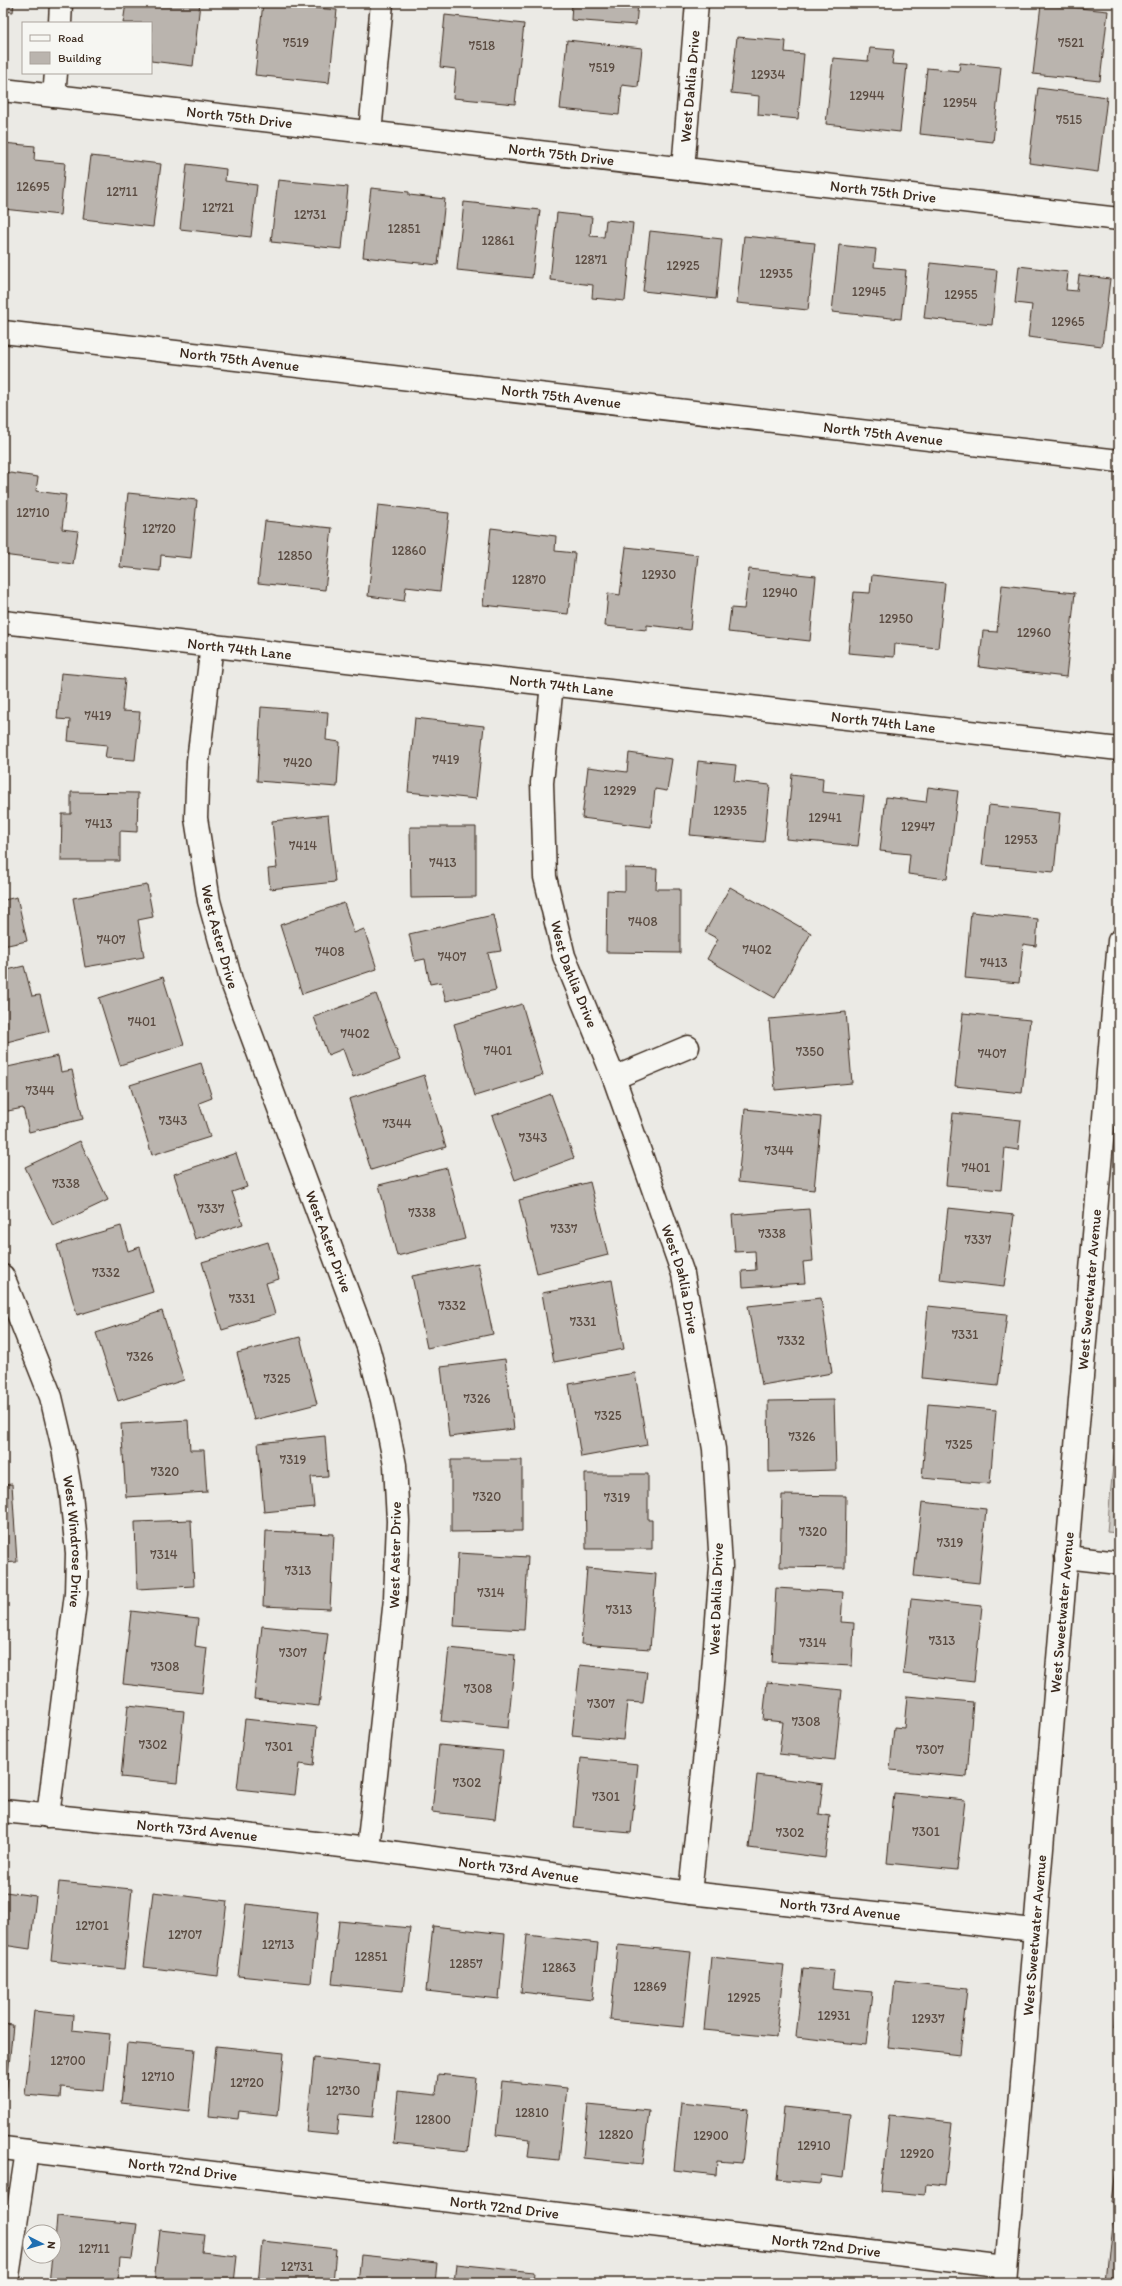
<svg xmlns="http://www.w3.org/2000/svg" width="1122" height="2286" font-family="Itim,sans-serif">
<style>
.green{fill:#cdcac4;stroke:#847a71}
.building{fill:#bab4ae;stroke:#3b2a1e}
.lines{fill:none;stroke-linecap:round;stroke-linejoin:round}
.minor-casing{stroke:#3b2a1e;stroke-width:25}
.tertiary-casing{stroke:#3b2a1e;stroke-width:25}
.secondary-casing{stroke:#3b2a1e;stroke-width:25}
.minor{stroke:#f6f6f2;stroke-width:22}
.tertiary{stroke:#f6f6f2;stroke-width:22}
.secondary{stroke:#f6f6f2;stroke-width:22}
.labels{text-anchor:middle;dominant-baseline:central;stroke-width:3;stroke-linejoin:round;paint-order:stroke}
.number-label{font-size:13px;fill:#5b4c42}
.street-label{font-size:15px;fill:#3b2a1e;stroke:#f6f6f2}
</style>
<rect width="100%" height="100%" fill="#ebeae5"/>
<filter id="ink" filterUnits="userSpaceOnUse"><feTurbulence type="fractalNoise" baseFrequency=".025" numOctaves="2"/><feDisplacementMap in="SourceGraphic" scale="8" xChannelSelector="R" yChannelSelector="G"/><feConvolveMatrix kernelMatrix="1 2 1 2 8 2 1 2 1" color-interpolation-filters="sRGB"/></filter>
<g filter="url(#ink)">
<polygon class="green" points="1119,1398 1119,1533 1107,1532"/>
<g class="building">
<polygon points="3,3 14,3 13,12 3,11"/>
<polygon points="126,3 200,3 193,66 151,61 151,23 123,23"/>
<polygon points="263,3 337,10 329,83 255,75"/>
<polygon points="572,3 638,3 636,25 571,20"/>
<polygon points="1041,4 1108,11 1100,81 1033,74"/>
<polygon points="445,15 524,24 515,104 453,98 456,69 440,67"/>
<polygon points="737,37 786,41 785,52 804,54 798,119 758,115 759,96 731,93"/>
<polygon points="567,40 642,48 638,87 622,85 619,115 560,109"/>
<polygon points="870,48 894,50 892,64 907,65 900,132 826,124 833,58 868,61"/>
<polygon points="960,63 1001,67 993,142 920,134 927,68 959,71"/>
<polygon points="1038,88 1107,97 1098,172 1029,163"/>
<polygon points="3,143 35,146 34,160 65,163 60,215 3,209"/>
<polygon points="91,156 161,164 153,227 83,219"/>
<polygon points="187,164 226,169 225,181 257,185 251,237 180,229"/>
<polygon points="278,180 348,187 342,249 271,242"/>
<polygon points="371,188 409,192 409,195 445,199 438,265 363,257"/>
<polygon points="464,202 540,210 532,278 457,270"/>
<polygon points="557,213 592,217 590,236 604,237 606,220 633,223 625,301 592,298 593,285 550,280"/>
<polygon points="650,231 722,239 716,299 643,291"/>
<polygon points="744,236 815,243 808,310 737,303"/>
<polygon points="839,245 876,249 874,267 906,270 901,319 832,312"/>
<polygon points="930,263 997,270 992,325 924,318"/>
<polygon points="1019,266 1068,272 1066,290 1077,291 1079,275 1110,279 1102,346 1028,337 1032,305 1015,303"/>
<polygon points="3,472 38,477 36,491 66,495 62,529 78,531 73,564 3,555"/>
<polygon points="128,493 197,500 191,558 161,555 160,571 120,567"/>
<polygon points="378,505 449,513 440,591 406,587 404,601 368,596"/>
<polygon points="265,521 332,528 325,590 258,583"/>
<polygon points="491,528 556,536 555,551 575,553 568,614 483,605"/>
<polygon points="626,547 698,555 690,630 647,625 647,630 605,626 608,593 620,595"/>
<polygon points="749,569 816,576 810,641 728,632 731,608 744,609"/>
<polygon points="872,575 945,583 938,648 895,644 894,657 848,653 854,592 870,593"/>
<polygon points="1002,585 1075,593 1066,677 979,667 983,631 997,632"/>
<polygon points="61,673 125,679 122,711 140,712 135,760 105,758 107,745 68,741 70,720 57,719"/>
<polygon points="261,707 328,712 326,740 340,742 337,787 257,781"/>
<polygon points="415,718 484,726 476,799 408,792"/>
<polygon points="629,753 672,759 667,791 655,789 651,827 582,818 588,767 627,772"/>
<polygon points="698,761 736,765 734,781 770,785 764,842 690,835"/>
<polygon points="792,774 823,778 822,792 864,796 858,846 786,839"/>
<polygon points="928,787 958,791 947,879 908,874 910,854 880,851 886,797 926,802"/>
<polygon points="71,792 138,793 137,832 120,831 120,861 61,861 62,814 71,814"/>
<polygon points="989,805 1060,813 1054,872 982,865"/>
<rect x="3" y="806" width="2" height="48"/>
<polygon points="328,815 335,882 270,889 268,869 277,868 272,821"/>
<polygon points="410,827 476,827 476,897 411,898"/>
<polygon points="625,868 657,869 656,889 680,889 680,953 606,952 607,890 625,891"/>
<polygon points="147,885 153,917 138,920 144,957 85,967 73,898"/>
<polygon points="730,887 811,933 775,998 707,959 718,939 705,932"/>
<polygon points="3,895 4,900 17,897 27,941 3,946"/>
<polygon points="344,903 354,933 364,929 377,969 302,994 280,925"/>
<polygon points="971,912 1038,919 1036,946 1023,944 1019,983 965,978"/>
<polygon points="493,915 501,951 488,953 496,990 446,1001 441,982 430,984 425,959 415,961 409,934"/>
<polygon points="24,966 32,996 40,995 49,1031 3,1043 3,971"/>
<polygon points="163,977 184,1045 120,1065 99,998"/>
<polygon points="376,994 400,1060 353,1077 343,1049 328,1055 314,1017"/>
<polygon points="522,1004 543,1075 475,1096 454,1024"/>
<polygon points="846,1012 852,1083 775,1090 769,1019"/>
<polygon points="963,1013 1030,1020 1022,1093 955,1086"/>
<polygon points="58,1056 61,1072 72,1070 83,1119 29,1132 23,1108 3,1112 3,1068"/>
<polygon points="201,1063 212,1098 199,1103 210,1137 152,1155 130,1085"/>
<polygon points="424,1075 446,1147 371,1170 349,1099"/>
<polygon points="551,1094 574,1158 515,1180 492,1116"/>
<polygon points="745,1109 821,1117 814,1190 738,1182"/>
<polygon points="953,1113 1021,1120 1018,1150 1005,1148 1001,1190 946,1185"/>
<polygon points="80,1141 108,1200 53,1226 25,1167"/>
<polygon points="236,1153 247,1187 232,1192 243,1224 195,1239 174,1174"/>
<polygon points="447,1168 465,1239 397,1256 379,1185"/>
<polygon points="590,1182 608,1255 537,1273 519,1200"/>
<polygon points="948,1208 1014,1215 1004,1287 940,1280"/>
<polygon points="809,1209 813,1261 803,1262 805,1283 743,1287 742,1271 756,1270 755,1251 735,1252 732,1215"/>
<polygon points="121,1226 128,1251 140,1247 153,1292 77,1315 57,1245"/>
<polygon points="268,1242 279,1279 266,1283 275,1314 222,1330 202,1262"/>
<polygon points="478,1263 493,1334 427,1348 412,1276"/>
<polygon points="612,1280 624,1349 554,1362 542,1293"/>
<polygon points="821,1298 832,1373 762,1385 748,1306"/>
<polygon points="928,1306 1007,1314 998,1386 922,1378"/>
<polygon points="162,1311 184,1380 118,1401 96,1333"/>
<polygon points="300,1337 317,1404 254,1420 237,1353"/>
<polygon points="505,1359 514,1429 449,1437 441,1367"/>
<polygon points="635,1373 647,1445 581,1457 569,1384"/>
<polygon points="834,1400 836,1470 769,1472 768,1401"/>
<polygon points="928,1404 996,1410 990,1484 922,1478"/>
<polygon points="188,1420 190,1450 204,1450 207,1492 126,1497 121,1424"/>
<polygon points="325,1436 328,1476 311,1477 314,1507 264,1512 258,1443"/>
<polygon points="451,1460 522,1460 522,1531 451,1532"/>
<polygon points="585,1474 648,1474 648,1520 652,1520 652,1549 586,1549"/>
<polygon points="12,1484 17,1562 3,1563 3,1485"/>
<polygon points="782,1495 846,1496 845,1568 780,1567"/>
<polygon points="922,1502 986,1509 979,1583 914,1576"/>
<polygon points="191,1520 194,1586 137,1589 135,1522"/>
<polygon points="266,1531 334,1534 330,1609 263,1606"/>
<polygon points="458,1553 528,1557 524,1630 454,1626"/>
<polygon points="587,1568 656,1574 650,1649 581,1644"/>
<polygon points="776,1588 843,1592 841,1622 854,1623 852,1666 772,1662"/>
<polygon points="911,1599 982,1606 974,1682 903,1674"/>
<polygon points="131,1611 198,1619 195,1646 207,1648 202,1693 123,1684"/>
<polygon points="262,1626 328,1633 319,1706 254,1699"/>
<polygon points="449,1648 515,1655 508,1728 441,1721"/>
<polygon points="580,1665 647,1672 643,1703 627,1702 623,1740 572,1735"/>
<polygon points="767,1682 842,1690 835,1760 779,1754 783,1722 763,1720"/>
<polygon points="907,1696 973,1702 967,1777 890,1770 894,1727 904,1728"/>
<polygon points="128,1705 184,1711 177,1783 121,1777"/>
<polygon points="245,1719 317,1727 313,1766 299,1764 295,1795 237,1789"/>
<polygon points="439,1745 503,1751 495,1819 432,1812"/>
<polygon points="581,1758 638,1764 631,1833 574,1828"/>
<polygon points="757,1775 823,1784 819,1814 830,1816 825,1858 749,1848"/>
<polygon points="894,1793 965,1800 957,1870 887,1863"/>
<polygon points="3,1875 6,1876 5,1892 36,1896 30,1949 3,1945"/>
<polygon points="59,1882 132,1889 124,1969 51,1961"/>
<polygon points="153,1892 227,1901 218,1976 144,1967"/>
<polygon points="246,1904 318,1912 311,1983 238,1976"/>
<polygon points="1119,1907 1119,1940 1116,1940"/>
<polygon points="339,1921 410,1928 403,1991 332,1984"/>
<polygon points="433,1926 505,1934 499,1999 426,1991"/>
<polygon points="527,1935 598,1943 592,2000 521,1992"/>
<polygon points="618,1945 691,1952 683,2027 610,2020"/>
<polygon points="711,1957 784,1965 776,2037 704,2030"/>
<polygon points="803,1968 834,1971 832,1988 872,1992 866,2045 796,2037"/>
<polygon points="895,1981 967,1989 960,2055 888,2047"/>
<polygon points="1119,1993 1119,2027 1115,2026"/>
<polygon points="34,2011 73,2015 72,2030 110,2034 104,2091 61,2087 60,2098 25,2095"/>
<polygon points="3,2024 13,2025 6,2097 3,2097"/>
<polygon points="127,2043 195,2049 189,2111 121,2103"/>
<polygon points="216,2046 284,2053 278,2115 239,2111 238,2119 209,2116"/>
<polygon points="314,2058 379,2065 373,2117 339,2114 337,2135 306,2132"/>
<polygon points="438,2074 476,2078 468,2151 393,2143 398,2091 436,2095"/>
<polygon points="502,2081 567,2088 559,2160 528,2157 530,2139 496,2135"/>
<polygon points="681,2102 748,2109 742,2163 717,2161 716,2175 674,2170"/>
<polygon points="588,2105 649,2111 643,2164 583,2158"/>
<polygon points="784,2107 850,2114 843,2178 821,2175 820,2184 777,2180"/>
<polygon points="889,2115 952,2122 945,2186 926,2184 925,2195 881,2191"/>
<polygon points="1119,2143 1119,2204 1112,2203"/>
<polygon points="57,2216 137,2224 132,2259 120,2258 118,2283 49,2283 52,2256 54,2256"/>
<polygon points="1113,2222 1119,2222 1119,2283 1107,2283"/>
<polygon points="160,2230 204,2235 202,2252 237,2256 234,2283 154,2283"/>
<polygon points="262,2241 336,2249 333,2283 258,2283"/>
<polygon points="361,2255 437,2263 435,2283 358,2283"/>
<polygon points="456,2264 534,2272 533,2283 454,2283"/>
<polygon points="562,2280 591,2283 562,2283"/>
</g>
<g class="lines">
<defs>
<g id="minor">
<polyline points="60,23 61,3"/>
<path id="s1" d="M 3,90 L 1119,219"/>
<polyline points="54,96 56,73"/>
<polyline points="370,133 382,3"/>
<path id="s2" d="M 683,169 L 697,3"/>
<path id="s3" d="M 3,622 L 1119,749"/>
<path id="s4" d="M 212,645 L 198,761 L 196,818 L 209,901 L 231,980 L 368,1347 L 382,1400 L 395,1465 L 398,1521 L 395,1599 L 368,1849"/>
<path id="s5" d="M 552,684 L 542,783 L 545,877 L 564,956 L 614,1078 L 683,1274 L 714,1449 L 721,1567 L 711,1697 L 690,1893"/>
<polyline points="614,1078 688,1047"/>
<path id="s6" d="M 3,1276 L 51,1397 L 63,1448 L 71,1494 L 77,1553 L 76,1594 L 48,1816"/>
<polyline points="1066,1557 1119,1563"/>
<path id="s7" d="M 3,1811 L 246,1835 L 368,1849 L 690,1893 L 1034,1930"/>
<path id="s8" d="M 3,2148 L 1006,2267"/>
<polyline points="7,2283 27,2151"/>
</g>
<g id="tertiary">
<path id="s9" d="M 1005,2283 L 1119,941"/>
</g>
<g id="secondary">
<path id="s10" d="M 3,332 L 1119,461"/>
</g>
</defs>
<use href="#minor" class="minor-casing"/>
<use href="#tertiary" class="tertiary-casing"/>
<use href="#secondary" class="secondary-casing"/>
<use href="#minor" class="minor"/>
<use href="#tertiary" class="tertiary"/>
<use href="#secondary" class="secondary"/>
</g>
</g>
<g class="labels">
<g class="number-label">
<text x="296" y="42">7519</text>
<text x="1071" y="42">7521</text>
<text x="482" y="45">7518</text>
<text x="602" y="67">7519</text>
<text x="768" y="74">12934</text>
<text x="867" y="95">12944</text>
<text x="960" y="102">12954</text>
<text x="1069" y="119">7515</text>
<text x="33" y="186">12695</text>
<text x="122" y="191">12711</text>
<text x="218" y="207">12721</text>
<text x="310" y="214">12731</text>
<text x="404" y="228">12851</text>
<text x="498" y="240">12861</text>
<text x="591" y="259">12871</text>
<text x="683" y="265">12925</text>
<text x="776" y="273">12935</text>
<text x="869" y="291">12945</text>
<text x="961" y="294">12955</text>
<text x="1068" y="321">12965</text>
<text x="33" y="512">12710</text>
<text x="159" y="528">12720</text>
<text x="409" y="550">12860</text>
<text x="295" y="555">12850</text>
<text x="659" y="574">12930</text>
<text x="529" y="579">12870</text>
<text x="780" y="592">12940</text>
<text x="896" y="618">12950</text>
<text x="1034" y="632">12960</text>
<text x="98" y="715">7419</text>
<text x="446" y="759">7419</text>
<text x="298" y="762">7420</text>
<text x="620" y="790">12929</text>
<text x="730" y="810">12935</text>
<text x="825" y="817">12941</text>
<text x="99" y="823">7413</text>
<text x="918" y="826">12947</text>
<text x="1021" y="839">12953</text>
<text x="303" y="845">7414</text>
<text x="443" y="862">7413</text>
<text x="643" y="921">7408</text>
<text x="111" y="939">7407</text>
<text x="757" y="949">7402</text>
<text x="330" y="951">7408</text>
<text x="452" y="956">7407</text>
<text x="994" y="962">7413</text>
<text x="142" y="1021">7401</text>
<text x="355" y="1033">7402</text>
<text x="498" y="1050">7401</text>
<text x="810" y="1051">7350</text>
<text x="992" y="1053">7407</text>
<text x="40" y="1090">7344</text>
<text x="173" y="1120">7343</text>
<text x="397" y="1123">7344</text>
<text x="533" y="1137">7343</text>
<text x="779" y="1150">7344</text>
<text x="976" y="1167">7401</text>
<text x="66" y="1183">7338</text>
<text x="211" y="1208">7337</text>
<text x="422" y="1212">7338</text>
<text x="564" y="1228">7337</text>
<text x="772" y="1233">7338</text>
<text x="978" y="1239">7337</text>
<text x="106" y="1272">7332</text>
<text x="242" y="1298">7331</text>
<text x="452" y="1305">7332</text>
<text x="583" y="1321">7331</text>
<text x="965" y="1334">7331</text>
<text x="791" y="1340">7332</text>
<text x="140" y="1356">7326</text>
<text x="277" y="1378">7325</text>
<text x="477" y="1398">7326</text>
<text x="608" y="1415">7325</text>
<text x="802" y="1436">7326</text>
<text x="959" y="1444">7325</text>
<text x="293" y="1459">7319</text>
<text x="165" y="1471">7320</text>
<text x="487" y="1496">7320</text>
<text x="617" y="1497">7319</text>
<text x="813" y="1531">7320</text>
<text x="950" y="1542">7319</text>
<text x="164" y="1554">7314</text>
<text x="298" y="1570">7313</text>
<text x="491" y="1592">7314</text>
<text x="619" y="1609">7313</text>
<text x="942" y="1640">7313</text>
<text x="813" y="1642">7314</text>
<text x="293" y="1652">7307</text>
<text x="165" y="1666">7308</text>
<text x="478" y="1688">7308</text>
<text x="601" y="1703">7307</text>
<text x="806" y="1721">7308</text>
<text x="153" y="1744">7302</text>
<text x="279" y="1746">7301</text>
<text x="930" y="1749">7307</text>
<text x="467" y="1782">7302</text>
<text x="606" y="1796">7301</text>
<text x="926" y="1831">7301</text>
<text x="790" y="1832">7302</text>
<text x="92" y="1925">12701</text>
<text x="185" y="1934">12707</text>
<text x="278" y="1944">12713</text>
<text x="371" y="1956">12851</text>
<text x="466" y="1963">12857</text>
<text x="559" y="1967">12863</text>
<text x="650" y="1986">12869</text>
<text x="744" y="1997">12925</text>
<text x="834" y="2015">12931</text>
<text x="928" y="2018">12937</text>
<text x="68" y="2060">12700</text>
<text x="158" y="2076">12710</text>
<text x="247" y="2082">12720</text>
<text x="343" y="2090">12730</text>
<text x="532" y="2112">12810</text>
<text x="433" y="2119">12800</text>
<text x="616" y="2134">12820</text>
<text x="711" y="2135">12900</text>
<text x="814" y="2145">12910</text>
<text x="917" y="2153">12920</text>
<text x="94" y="2248">12711</text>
<text x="297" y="2266">12731</text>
</g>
<g class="street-label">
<text stroke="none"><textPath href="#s2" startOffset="83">West Dahlia Drive</textPath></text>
<text stroke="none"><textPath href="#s1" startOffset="238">North 75th Drive</textPath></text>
<text stroke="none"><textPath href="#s1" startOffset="562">North 75th Drive</textPath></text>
<text stroke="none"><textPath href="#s1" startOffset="886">North 75th Drive</textPath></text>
<text stroke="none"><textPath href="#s10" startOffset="238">North 75th Avenue</textPath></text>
<text stroke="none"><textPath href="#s10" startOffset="562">North 75th Avenue</textPath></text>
<text stroke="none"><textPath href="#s10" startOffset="886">North 75th Avenue</textPath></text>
<text stroke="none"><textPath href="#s3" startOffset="238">North 74th Lane</textPath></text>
<text stroke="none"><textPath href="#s3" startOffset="562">North 74th Lane</textPath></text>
<text stroke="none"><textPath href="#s3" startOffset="886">North 74th Lane</textPath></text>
<text stroke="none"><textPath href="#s4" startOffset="295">West Aster Drive</textPath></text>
<text stroke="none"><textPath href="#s5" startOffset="295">West Dahlia Drive</textPath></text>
<text stroke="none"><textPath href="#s4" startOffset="619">West Aster Drive</textPath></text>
<text stroke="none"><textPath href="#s5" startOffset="619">West Dahlia Drive</textPath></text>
<text stroke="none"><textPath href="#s9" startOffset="997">West Sweetwater Avenue</textPath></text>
<text stroke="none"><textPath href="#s6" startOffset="277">West Windrose Drive</textPath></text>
<text transform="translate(395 1555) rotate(-89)">West Aster Drive</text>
<text transform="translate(716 1599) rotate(-88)">West Dahlia Drive</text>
<text stroke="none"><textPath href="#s9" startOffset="673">West Sweetwater Avenue</textPath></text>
<text stroke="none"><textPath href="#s7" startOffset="195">North 73rd Avenue</textPath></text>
<text stroke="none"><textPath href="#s7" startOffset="519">North 73rd Avenue</textPath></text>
<text stroke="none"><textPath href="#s7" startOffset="843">North 73rd Avenue</textPath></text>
<text stroke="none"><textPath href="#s9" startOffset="349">West Sweetwater Avenue</textPath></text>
<text stroke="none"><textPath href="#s8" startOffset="181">North 72nd Drive</textPath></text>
<text stroke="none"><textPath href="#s8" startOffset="505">North 72nd Drive</textPath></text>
<text stroke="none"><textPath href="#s8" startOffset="829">North 72nd Drive</textPath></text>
</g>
</g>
<rect width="1122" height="2286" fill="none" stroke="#f6f6f2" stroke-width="16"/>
<rect x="8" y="8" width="1106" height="2270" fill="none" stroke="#3b2a1e" stroke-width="1.5" filter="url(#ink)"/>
<rect x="22" y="22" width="130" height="52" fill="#f6f6f2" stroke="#aba49d"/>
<rect x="30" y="35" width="20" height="6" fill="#f6f6f2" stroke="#aba49d"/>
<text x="58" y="42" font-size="12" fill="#3b2a1e">Road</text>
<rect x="30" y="52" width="20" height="12" fill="#bab4ae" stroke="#aba49d"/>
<text x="58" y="62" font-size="12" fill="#3b2a1e">Building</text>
<g transform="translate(42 2244) rotate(96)"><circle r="19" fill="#f6f6f2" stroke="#aba49d"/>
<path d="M0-3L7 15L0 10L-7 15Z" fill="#1f6fb2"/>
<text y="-6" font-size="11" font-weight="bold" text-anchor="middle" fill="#3b2a1e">N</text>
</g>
</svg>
